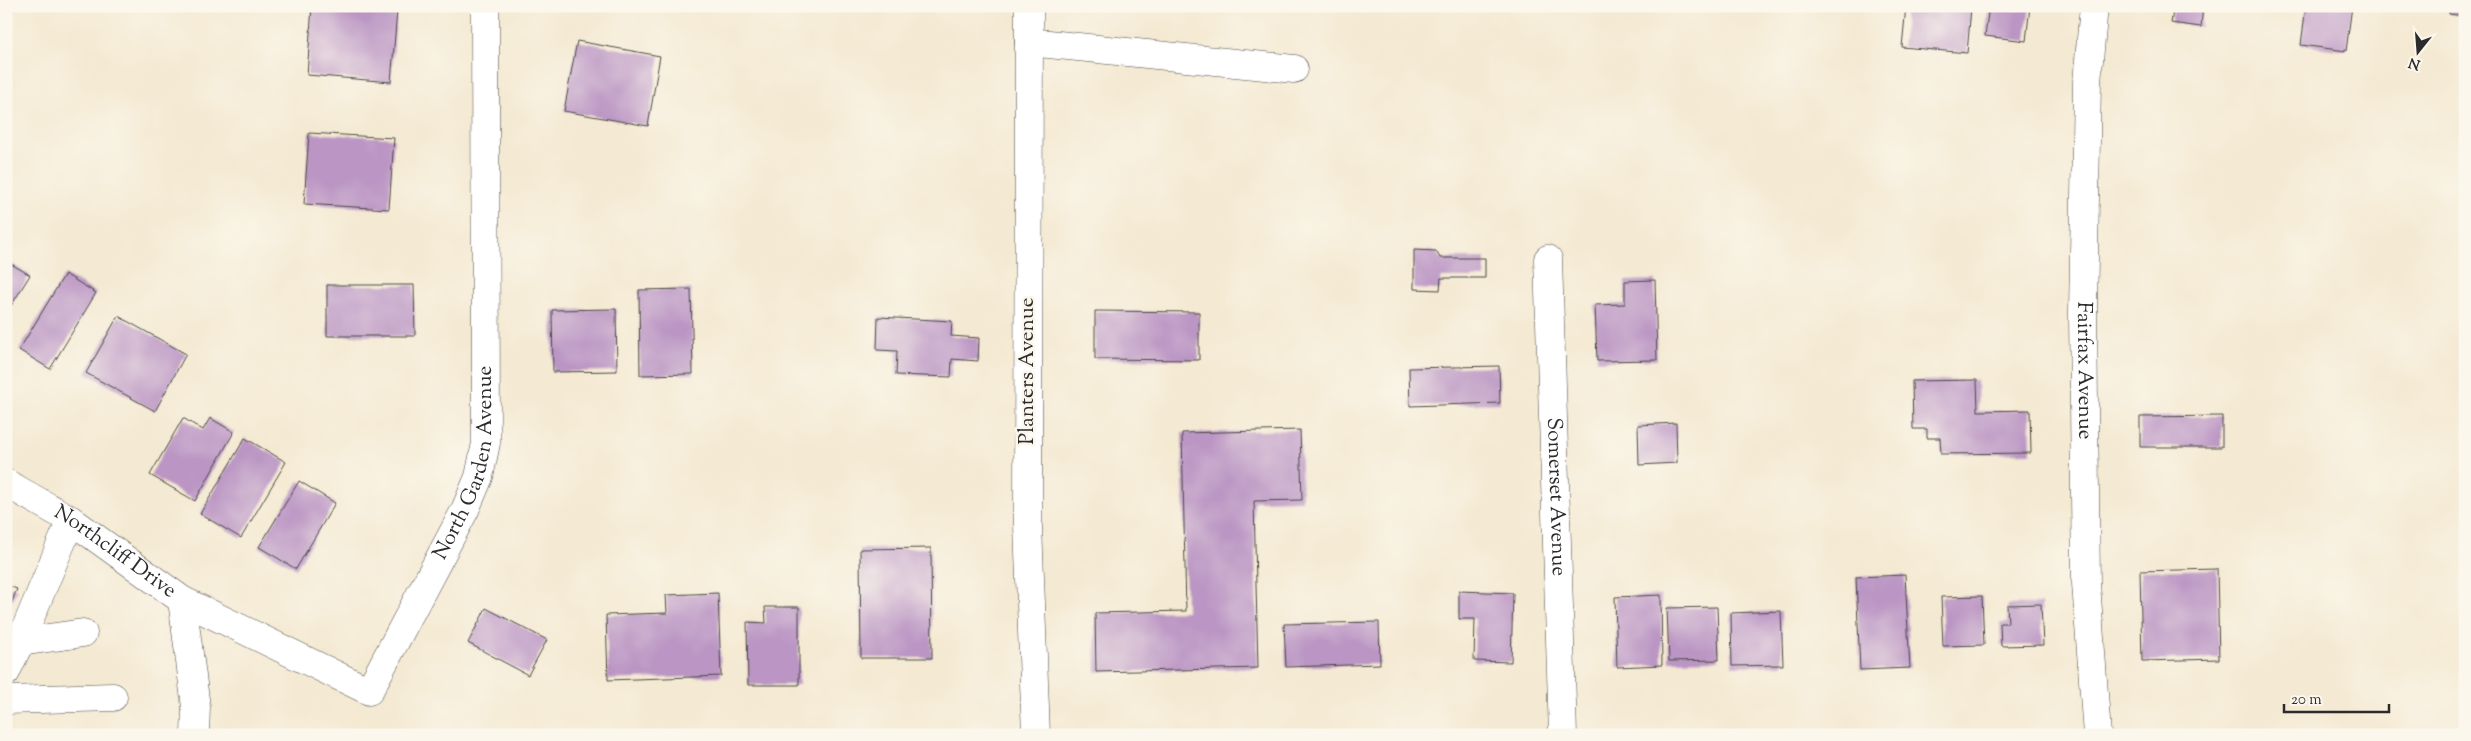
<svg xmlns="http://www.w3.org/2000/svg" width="2471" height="741" font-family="'Sorts Mill Goudy',serif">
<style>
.building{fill:#bb96c4}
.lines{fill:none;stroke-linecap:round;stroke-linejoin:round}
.minor-casing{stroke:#494844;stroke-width:29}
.minor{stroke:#fff;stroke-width:28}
.labels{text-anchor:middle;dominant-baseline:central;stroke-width:5;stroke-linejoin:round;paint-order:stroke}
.street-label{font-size:21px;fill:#2b2b2b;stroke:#fbf7ec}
</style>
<rect width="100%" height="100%" fill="#fbf7ec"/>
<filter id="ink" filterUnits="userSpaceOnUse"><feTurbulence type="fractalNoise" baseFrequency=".02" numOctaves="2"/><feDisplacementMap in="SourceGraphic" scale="10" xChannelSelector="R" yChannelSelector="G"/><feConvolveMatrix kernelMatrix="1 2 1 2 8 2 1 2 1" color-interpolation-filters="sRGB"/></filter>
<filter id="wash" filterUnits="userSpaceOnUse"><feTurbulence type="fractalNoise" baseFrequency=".0096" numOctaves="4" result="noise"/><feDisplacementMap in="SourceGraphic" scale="20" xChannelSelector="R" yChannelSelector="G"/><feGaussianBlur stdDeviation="1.12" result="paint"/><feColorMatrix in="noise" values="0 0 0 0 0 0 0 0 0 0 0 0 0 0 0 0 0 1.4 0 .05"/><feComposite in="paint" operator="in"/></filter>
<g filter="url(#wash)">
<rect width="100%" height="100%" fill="#f4e9d2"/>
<g id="blocks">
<g class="building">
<polygon points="312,6 397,11 391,82 307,75"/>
<polygon points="1906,6 1971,8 1967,53 1902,47"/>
<polygon points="1989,6 2030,6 2026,41 1985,36"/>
<polygon points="2174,6 2203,6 2201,27 2171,23"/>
<polygon points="2306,6 2352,6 2346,51 2301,45"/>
<polygon points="2450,6 2465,6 2465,16 2449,14"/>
<polygon points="577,41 660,56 648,126 564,111"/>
<polygon points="309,133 394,138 389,209 304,204"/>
<polygon points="1414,250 1436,251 1440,258 1485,258 1485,278 1441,278 1440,290 1414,289"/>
<polygon points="6,261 30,275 6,314"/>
<polygon points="65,274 96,293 50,369 19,350"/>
<polygon points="1655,280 1657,360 1597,361 1595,305 1625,304 1625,281"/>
<polygon points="327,285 414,285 415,336 327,336"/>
<polygon points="691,289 693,374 640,375 639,290"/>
<polygon points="616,309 617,371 553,372 552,310"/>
<polygon points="1095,311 1199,312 1199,360 1095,359"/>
<polygon points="118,316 186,354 155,411 86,373"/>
<polygon points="878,317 952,321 951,336 979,338 978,361 952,359 951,377 896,375 897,351 877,350"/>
<polygon points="1499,366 1500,403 1410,406 1409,368"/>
<polygon points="1977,380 1978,411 2030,410 2031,453 1941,454 1940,438 1927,438 1927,429 1913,429 1912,381"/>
<polygon points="2222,416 2222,447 2140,447 2140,417"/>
<polygon points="183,418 203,430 210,418 234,432 195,501 150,475"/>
<polygon points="1676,423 1677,463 1639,465 1638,425"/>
<polygon points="1300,430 1302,500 1254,501 1258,668 1096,672 1095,613 1186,611 1182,433"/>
<polygon points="245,438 286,462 241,538 200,514"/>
<polygon points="299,481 335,503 296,569 259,547"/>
<polygon points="931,548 932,658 861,658 860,549"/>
<polygon points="2217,569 2219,659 2142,661 2140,571"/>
<polygon points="1905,575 1910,668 1860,670 1856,577"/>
<polygon points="6,585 17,589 6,616"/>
<polygon points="1459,591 1513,593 1511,662 1474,661 1475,619 1459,619"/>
<polygon points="718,593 721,676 608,680 606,615 667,613 666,595"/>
<polygon points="1661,595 1662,665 1617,667 1615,597"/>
<polygon points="1982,596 1984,645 1943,646 1941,597"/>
<polygon points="2041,604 2043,645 2001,646 2000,623 2008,623 2007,605"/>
<polygon points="765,607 799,607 799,685 748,685 747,622 766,623"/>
<polygon points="1717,607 1719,660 1669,661 1667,608"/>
<polygon points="486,608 547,640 528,675 468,643"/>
<polygon points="1781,611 1783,665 1732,666 1731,613"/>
<polygon points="1379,622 1380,664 1286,667 1284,624"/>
</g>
</g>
</g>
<g filter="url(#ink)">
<use href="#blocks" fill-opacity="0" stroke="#494844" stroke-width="1"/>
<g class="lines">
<defs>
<g id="minor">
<polyline points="1029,6 1028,525 1036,735"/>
<path id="s1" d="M 2094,6 L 2087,82 L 2083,313 L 2086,583 L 2097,735"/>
<polyline points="1029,42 1294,69"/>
<path id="s2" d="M 1548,259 L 1563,735"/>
<path id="s3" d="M 6,483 L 71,520 L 182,600 L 369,691 L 465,510 L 479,477 L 486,443 L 485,6"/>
<polyline points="71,520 20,642 83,633"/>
<polyline points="182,600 196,707 195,735"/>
<polyline points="6,672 20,642"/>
<polyline points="6,700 113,697"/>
</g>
</defs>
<use href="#minor" class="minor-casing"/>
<use href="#minor" class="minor"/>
</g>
</g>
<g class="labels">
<g class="street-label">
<text transform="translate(1028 371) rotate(-90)">Planters Avenue</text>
<text stroke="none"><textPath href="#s1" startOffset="365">Fairfax Avenue</textPath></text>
<text stroke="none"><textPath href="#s3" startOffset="671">North Garden Avenue</textPath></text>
<text stroke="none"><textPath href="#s2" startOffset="238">Somerset Avenue</textPath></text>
<text stroke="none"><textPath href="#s3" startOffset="129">Northcliff Drive</textPath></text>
</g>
</g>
<rect width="2471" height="741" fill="none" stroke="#fbf7ec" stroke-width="25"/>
<g transform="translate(2418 52) rotate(197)" stroke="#fbf7ec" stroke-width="4" paint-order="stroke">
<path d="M0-4L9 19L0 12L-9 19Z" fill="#2b2b2b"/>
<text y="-8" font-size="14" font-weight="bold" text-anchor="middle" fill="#2b2b2b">N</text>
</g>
<path d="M2284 704v8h105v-8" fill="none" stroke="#2b2b2b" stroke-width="2.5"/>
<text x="2291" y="704" font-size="15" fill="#2b2b2b" stroke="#fbf7ec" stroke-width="4" paint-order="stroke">20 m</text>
</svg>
